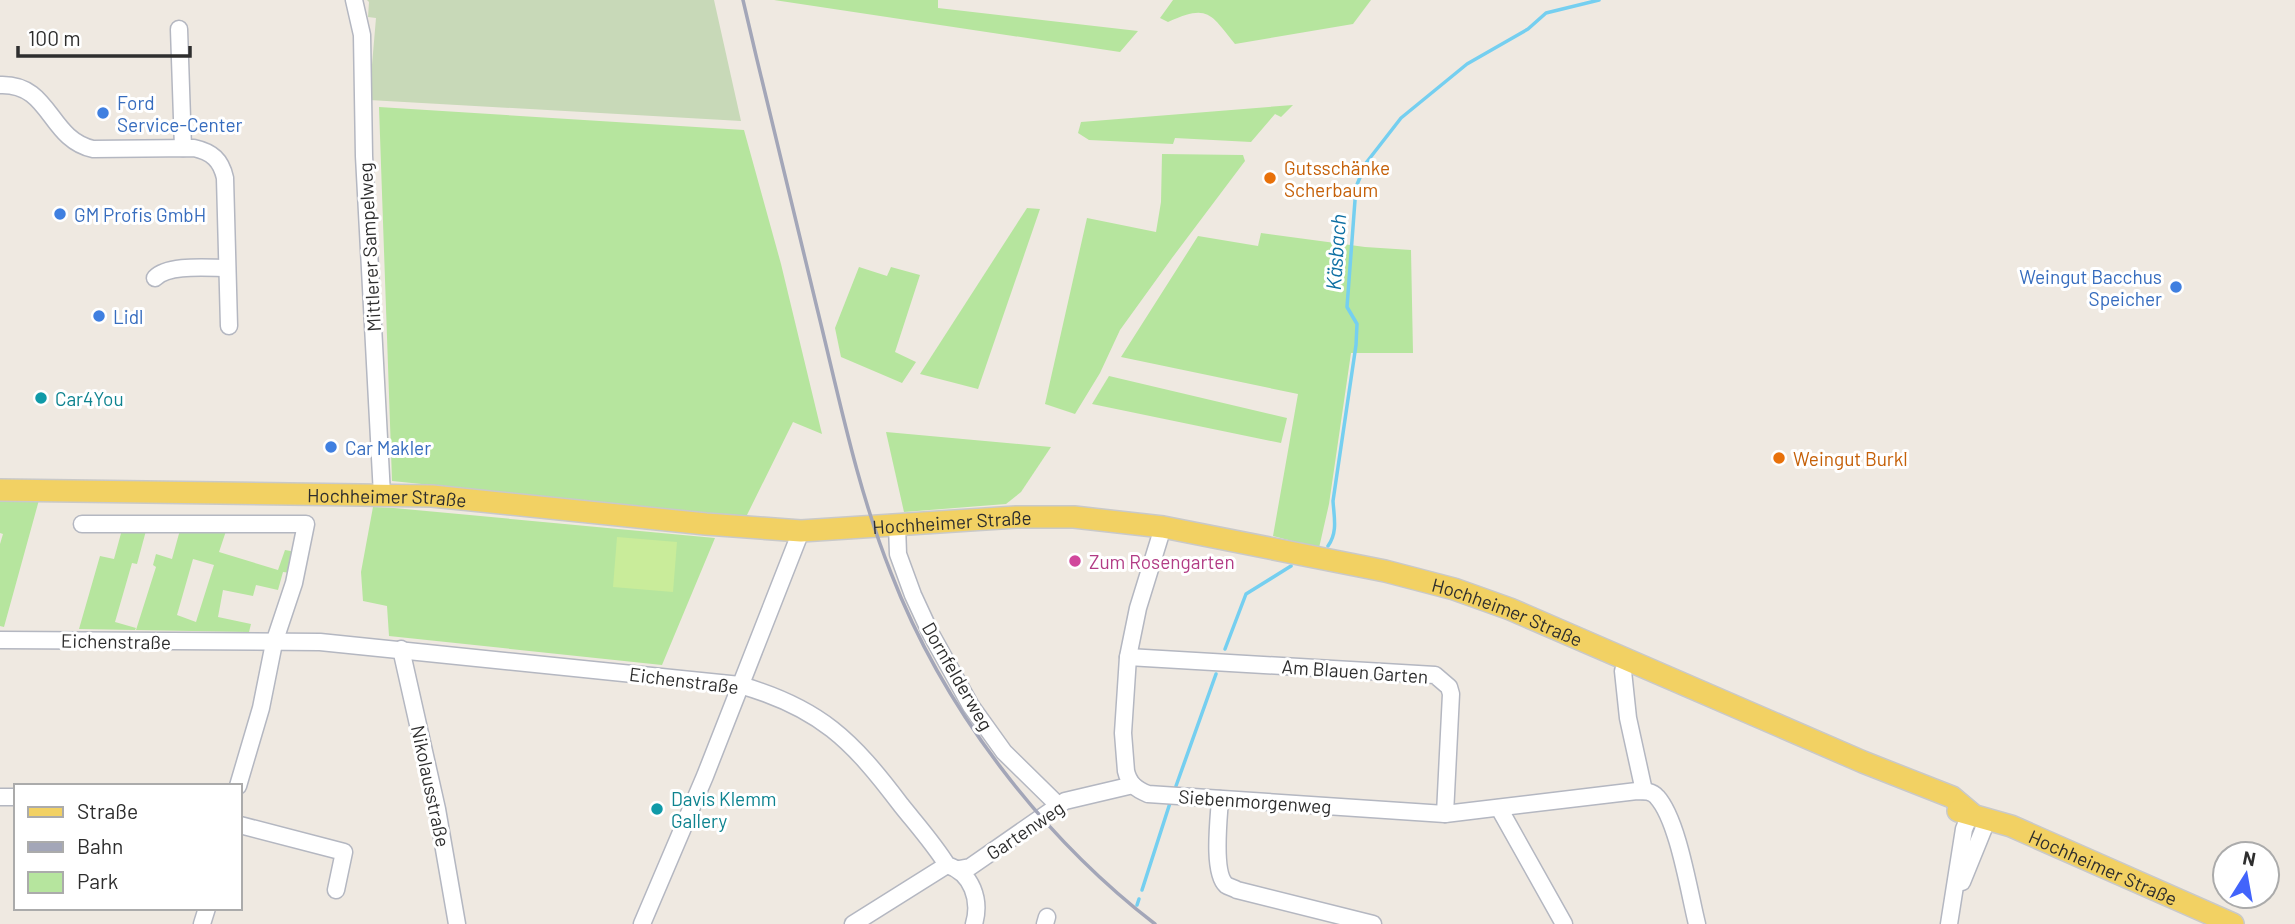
<svg xmlns="http://www.w3.org/2000/svg" width="2295" height="924" font-family="Barlow,sans-serif">
<style>
.green{fill:#b6e59e;fill-rule:evenodd}
.cemetery{fill:#c8d9b8}
.pitch{fill:#c9ec9a}
.lines{fill:none;stroke-linecap:round;stroke-linejoin:round}
.stream{stroke:#75cff0;stroke-width:3.5}
.minor-casing{stroke:#b4b7c1;stroke-width:19}
.major-casing{stroke:#c9c9c9;stroke-width:24}
.minor{stroke:#fff;stroke-width:16}
.major{stroke:#f2d163;stroke-width:21}
.rail{stroke:#a3a6b8;stroke-width:3.5}
.shop-dot{fill:#3f7fe0;stroke:#fff;stroke-width:2.5}
.food-dot{fill:#e8710a;stroke:#fff;stroke-width:2.5}
.culture-dot{fill:#0f9aa8;stroke:#fff;stroke-width:2.5}
.hotel-dot{fill:#d1479c;stroke:#fff;stroke-width:2.5}
.labels{text-anchor:middle;dominant-baseline:central;stroke-width:6;stroke-linejoin:round;paint-order:stroke}
.shop-label{font-size:19px;fill:#366cbe;stroke:#fff;text-anchor:start}
.food-label{font-size:19px;fill:#c56008;stroke:#fff;text-anchor:start}
.street-label{font-size:19px;fill:#2e2e2e;stroke:#fff}
.culture-label{font-size:19px;fill:#0d838f;stroke:#fff;text-anchor:start}
.hotel-label{font-size:19px;fill:#b23c85;stroke:#fff;text-anchor:start}
.water-label{font-size:21px;font-style:italic;fill:#0d6fa3;stroke:#fff}
</style>
<rect width="100%" height="100%" fill="#efe9e1"/>
<g class="green">
<polygon points="774,0 938,0 938,8 1138,31 1120,52"/>
<path d="M 1173,0 L 1371,0 L 1353,24 L 1235,44 C 1210,13 1208,4 1168,22 L 1160,18 Z"/>
<polygon points="1293,105 1281,117 1275,114 1251,142 1175,138 1173,144 1089,140 1078,133 1081,122"/>
<polygon points="379,107 744,130 781,264 822,434 793,422 746,517 392,481"/>
<polygon points="1162,154 1243,155 1245,161 1172,258 1120,330 1100,373 1075,414 1045,404 1087,218 1156,232 1161,202"/>
<polygon points="1027,208 1040,209 978,389 920,374"/>
<polygon points="1261,233 1365,247 1411,250 1413,353 1351,353 1329,504 1319,548 1273,536 1298,394 1121,357 1198,236 1258,246"/>
<polygon points="859,267 887,276 891,267 920,275 895,352 916,362 902,383 841,357 835,328"/>
<polygon points="1109,376 1287,418 1281,443 1092,404"/>
<polygon points="886,432 1051,447 1021,492 1006,504 904,512"/>
<polygon points="39,500 4,627 0,626 0,544 3,534 0,533 0,501"/>
<polygon points="373,507 394,508 715,538 662,665 389,636 387,606 363,601 361,572"/>
<polygon points="123,526 147,527 137,564 132,563 115,622 136,628 135,630 79,629 100,556 114,559"/>
<path d="M 180,530 L 226,531 L 219,552 L 278,570 L 285,550 L 296,552 L 292,573 L 283,572 L 278,590 L 256,585 L 253,596 L 223,590 L 218,617 L 251,624 L 249,632 L 136,630 L 156,567 L 153,565 L 156,554 L 172,559 ZM 193,559 L 214,565 L 196,622 L 177,615 Z"/>
</g>
<polygon class="cemetery" points="367,0 714,0 741,121 369,100 376,18 368,17 369,2"/>
<polygon class="pitch" points="617,537 677,542 673,592 613,587"/>
<g class="lines">
<g class="stream">
<path d="M 1328,546 C 1338,532 1334,517 1333,501 L 1356,345 L 1357,324 L 1347,307 L 1356,187 L 1366,163 L 1401,118 L 1467,64 L 1528,29 L 1546,13 L 1599,0"/>
<polyline points="1225,649 1246,594 1291,566"/>
<polyline points="1176,786 1216,674"/>
<polyline points="1142,890 1170,803"/>
<polyline points="1137,905 1139,899"/>
</g>
<defs>
<g id="minor">
<polyline points="354,0 362,35 364,156 382,495"/>
<polyline points="179,29 183,148"/>
<path d="M 0,85 C 51,83 48,139 93,149 L 194,148 C 212,152 221,160 225,178 L 229,326"/>
<path d="M 155,278 C 168,264 208,268 227,268"/>
<polyline points="82,524 306,524 294,583 274,643 261,708 238,786"/>
<polyline points="897,525 898,554 913,595 931,634 971,706 1004,752 1058,805"/>
<path d="M 1163,527 L 1138,608 L 1128,657 L 1123,733 L 1126,771 C 1129,784 1136,789 1148,794 L 1445,814 L 1637,791 C 1645,791 1652,791 1657,797 C 1678,820 1689,892 1697,924"/>
<path d="M 0,640 L 320,642 L 740,685 C 820,708 852,740 901,805 C 917,825 934,844 947,865 C 972,873 981,900 974,924"/>
<polyline points="401,649 437,809 457,924"/>
<polyline points="1128,657 1435,675 1449,687 1451,694 1445,814"/>
<polyline points="1623,671 1628,718 1644,791"/>
<polyline points="0,797 16,797"/>
<path d="M 1220,799 C 1219,817 1212,872 1226,885 C 1229,887 1234,888 1237,890 L 1373,924"/>
<polyline points="1499,808 1564,924"/>
<polyline points="240,825 344,852 336,890"/>
<polyline points="959,869 970,867 1065,801 1133,785"/>
<polyline points="1962,882 1988,818"/>
<polyline points="202,924 207,908"/>
<polyline points="642,924 705,776 801,531"/>
<polyline points="853,924 947,865"/>
<polyline points="1045,924 1047,917"/>
<polyline points="1949,924 1964,829 1971,813"/>
</g>
<g id="major">
<path id="s1" d="M 0,490 L 432,496 L 706,524 L 801,531 L 1016,517 L 1074,517 L 1163,527 L 1385,571 L 1454,589 L 1510,609 L 1863,762 L 1952,797 L 1971,813"/>
<path id="s2" d="M 1958,811 L 2011,826 L 2233,924"/>
</g>
</defs>
<use href="#minor" class="minor-casing"/>
<use href="#major" class="major-casing"/>
<use href="#minor" class="minor"/>
<use href="#major" class="major"/>
<path class="rail" d="M 743,0 C 767,103 792,206 817,308 C 839,397 857,488 891,573 C 943,708 1041,836 1155,924"/>
</g>
<g class="shop-dot">
<circle cx="103" cy="113" r="7"/>
<circle cx="60" cy="214" r="7"/>
<circle cx="2176" cy="287" r="7"/>
<circle cx="99" cy="316" r="7"/>
<circle cx="331" cy="447" r="7"/>
</g>
<g class="food-dot">
<circle cx="1270" cy="178" r="7"/>
<circle cx="1779" cy="458" r="7"/>
</g>
<g class="culture-dot">
<circle cx="41" cy="398" r="7"/>
<circle cx="657" cy="809" r="7"/>
</g>
<circle class="hotel-dot" cx="1075" cy="561" r="7"/>
<g class="labels">
<g class="shop-label">
<text x="117" y="102">Ford<tspan x="117" dy="22">Service-Center</tspan></text>
<text x="74" y="214">GM Profis GmbH</text>
<text x="2162" y="276" text-anchor="end">Weingut Bacchus<tspan x="2162" dy="22">Speicher</tspan></text>
<text x="113" y="316">Lidl</text>
<text x="345" y="447">Car Makler</text>
</g>
<g class="food-label">
<text x="1284" y="167">Gutsschänke<tspan x="1284" dy="22">Scherbaum</tspan></text>
<text x="1793" y="458">Weingut Burkl</text>
</g>
<g class="street-label">
<text transform="translate(369 247) rotate(-93)">Mittlerer Sampelweg</text>
<text stroke="none"><textPath href="#s1" startOffset="387">Hochheimer Straße</textPath></text>
<text stroke="none"><textPath href="#s1" startOffset="954">Hochheimer Straße</textPath></text>
<text stroke="none"><textPath href="#s1" startOffset="1521">Hochheimer Straße</textPath></text>
<text transform="translate(116 641) rotate(1)">Eichenstraße</text>
<text transform="translate(1355 671) rotate(4)">Am Blauen Garten</text>
<text transform="translate(958 676) rotate(60)">Dornfelderweg</text>
<text transform="translate(684 680) rotate(7)">Eichenstraße</text>
<text transform="translate(431 786) rotate(78)">Nikolausstraße</text>
<text transform="translate(1255 801) rotate(4)">Siebenmorgenweg</text>
<text transform="translate(1025 830) rotate(-34)">Gartenweg</text>
<text stroke="none"><textPath href="#s2" startOffset="156">Hochheimer Straße</textPath></text>
</g>
<g class="culture-label">
<text x="55" y="398">Car4You</text>
<text x="671" y="798">Davis Klemm<tspan x="671" dy="22">Gallery</tspan></text>
</g>
<g class="hotel-label">
<text x="1089" y="561">Zum Rosengarten</text>
</g>
<g class="water-label">
<text transform="translate(1335 252) rotate(-86)">Käsbach</text>
</g>
</g>
<rect x="14" y="784" width="228" height="126" fill="#ffffff" stroke="#ababab" stroke-width="2"/>
<rect x="28" y="807" width="35" height="10" fill="#f2d163" stroke="#ababab" stroke-width="2"/>
<text x="77" y="819" font-size="21" fill="#2e2e2e">Straße</text>
<rect x="28" y="842" width="35" height="10" fill="#a3a6b8" stroke="#ababab" stroke-width="2"/>
<text x="77" y="854" font-size="21" fill="#2e2e2e">Bahn</text>
<rect x="28" y="872" width="35" height="21" fill="#b6e59e" stroke="#ababab" stroke-width="2"/>
<text x="77" y="889" font-size="21" fill="#2e2e2e">Park</text>
<g transform="translate(2246 875) rotate(11)"><circle r="33" fill="#ffffff" stroke="#ababab" stroke-width="2"/>
<path d="M0-5L12 26L0 18L-12 26Z" fill="#4264fb"/>
<text y="-10" font-size="19" font-weight="bold" text-anchor="middle" fill="#2e2e2e">N</text>
</g>
<path d="M18 46v10h172v-10" fill="none" stroke="#2e2e2e" stroke-width="3.5"/>
<text x="28" y="46" font-size="21" fill="#2e2e2e" stroke="#ffffff" stroke-width="5" paint-order="stroke">100 m</text>
</svg>
